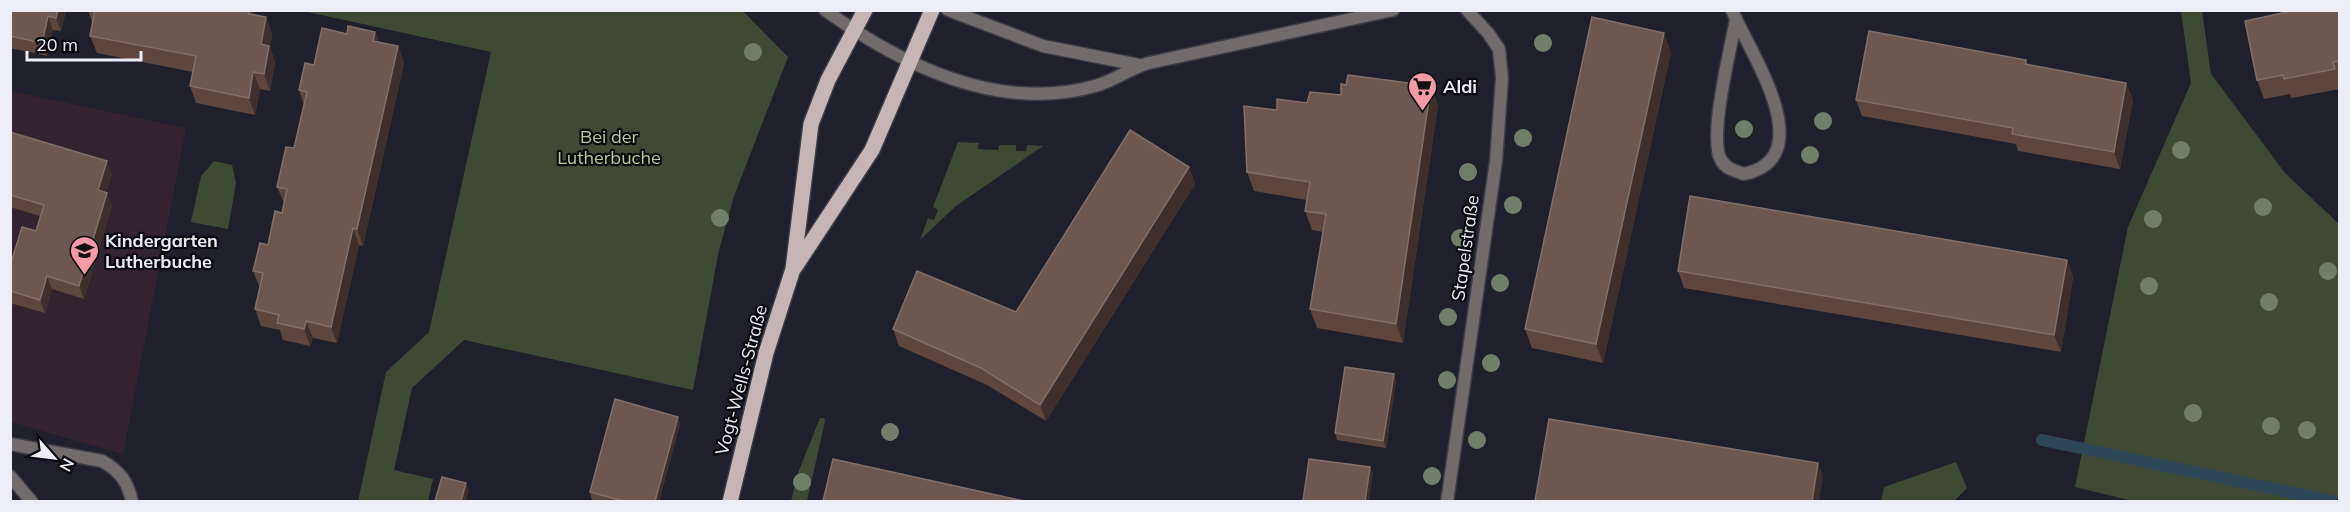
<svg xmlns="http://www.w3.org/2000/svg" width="2350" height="512" font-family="Mulish,sans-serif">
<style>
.education{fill:#32232e}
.green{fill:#3f4a34}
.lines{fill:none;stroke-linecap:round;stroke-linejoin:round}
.stream{stroke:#2f4656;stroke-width:12}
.minor-casing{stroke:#3c3d47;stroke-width:15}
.primary-casing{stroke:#3c3d47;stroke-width:18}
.minor{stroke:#726b6b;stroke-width:12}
.primary{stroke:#c5b5b6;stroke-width:15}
.tree{fill:#717e69}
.wall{fill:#5d463d}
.shaded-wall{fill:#3e2f2d}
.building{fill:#6c5851;stroke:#806f6a;stroke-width:1.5}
.labels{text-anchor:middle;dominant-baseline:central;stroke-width:4.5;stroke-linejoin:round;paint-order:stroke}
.poi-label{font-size:18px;font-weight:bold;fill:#ecedf5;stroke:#0a0a0f;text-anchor:start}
.park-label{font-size:18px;fill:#b4cb9b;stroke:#0a0a0f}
.street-label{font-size:18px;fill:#ecedf5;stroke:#0a0a0f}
</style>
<rect width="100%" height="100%" fill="#1f202b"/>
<polygon class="education" points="10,91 186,128 123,454 11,422"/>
<g class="green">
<polygon points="303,11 743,11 788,57 734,196 719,250 693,390 464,340 412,388 394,470 433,479 428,501 358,501 386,372 429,332 491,52"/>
<polygon points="2181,11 2202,11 2211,74 2285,173 2339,224 2339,501 2133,501 2075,487 2128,227 2191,83"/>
<polygon points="958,142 979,143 978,149 998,150 999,145 1016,145 1016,151 1026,151 1027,145 1043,146 956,206 920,240 928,218 934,220 938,210 933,207"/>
<polygon points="214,161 232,165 236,183 228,229 191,222 201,176"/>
<polygon points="820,418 824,418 825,421 807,501 791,501 798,473"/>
<polygon points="1956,462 1967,488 1954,501 1881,501 1884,487"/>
</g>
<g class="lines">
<polyline class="stream" points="2042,440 2337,502"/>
<defs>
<g id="minor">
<path d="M 825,10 C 901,65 999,113 1095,86 C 1114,81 1130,68 1149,63 C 1231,45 1312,27 1393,10"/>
<polyline points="948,10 1043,46 1139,65"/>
<path d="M 1732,10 L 1736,19 C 1755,60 1819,158 1744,174 C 1735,171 1726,169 1721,160 C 1708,138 1731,47 1736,19"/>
<path d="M 10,444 L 102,461 C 120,471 128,482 132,502"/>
<polyline points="10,476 32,502"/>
<polyline points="1447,502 1496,161 1502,78 1499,49 1488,33 1467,10"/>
</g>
<g id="primary">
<polyline points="795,267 872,150 932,10"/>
<polyline points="730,502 766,353 793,269 811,124 828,80 865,10"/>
</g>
</defs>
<use href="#minor" class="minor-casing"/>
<use href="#primary" class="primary-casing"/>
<use href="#minor" class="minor"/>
<use href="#primary" class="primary"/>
</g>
<g class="tree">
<circle cx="1543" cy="43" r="9"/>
<circle cx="753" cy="52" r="9"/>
<circle cx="1823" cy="121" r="9"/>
<circle cx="1744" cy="129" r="9"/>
<circle cx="1523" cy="138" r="9"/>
<circle cx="2181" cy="150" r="9"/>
<circle cx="1810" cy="155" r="9"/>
<circle cx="1468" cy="172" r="9"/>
<circle cx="1513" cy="205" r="9"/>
<circle cx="2263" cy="207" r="9"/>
<circle cx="720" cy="218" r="9"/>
<circle cx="2153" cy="219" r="9"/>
<circle cx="1460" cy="238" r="9"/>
<circle cx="2328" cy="271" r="9"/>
<circle cx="1500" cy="283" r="9"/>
<circle cx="2149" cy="286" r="9"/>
<circle cx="2269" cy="302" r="9"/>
<circle cx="1448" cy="317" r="9"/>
<circle cx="1491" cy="363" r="9"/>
<circle cx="1447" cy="380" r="9"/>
<circle cx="2193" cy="413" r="9"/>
<circle cx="2271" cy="426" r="9"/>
<circle cx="2307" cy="430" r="9"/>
<circle cx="890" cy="432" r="9"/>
<circle cx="1477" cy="440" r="9"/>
<circle cx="1432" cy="476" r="9"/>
<circle cx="802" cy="482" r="9"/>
</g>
<g class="wall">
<polygon points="10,10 66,10 61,31 53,30 47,56 10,48"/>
<polygon points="88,10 253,10 255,15 266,17 272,34 270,47 275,63 270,91 260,89 255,115 196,103 190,86 193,72 97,53 90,36 93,25"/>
<polygon points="2340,10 2340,89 2291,98 2290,94 2264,99 2257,80"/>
<polygon points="375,32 379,42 398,46 404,63 363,246 359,245 337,343 313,338 310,346 283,340 280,330 261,326 255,309 260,288 253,271 268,245 282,213 284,203 277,187 294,148 304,105 299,90 314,65"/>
<polygon points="1671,52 1603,363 1532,348 1525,329"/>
<polygon points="2026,60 2028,65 2126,83 2133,100 2120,169 2018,151 2016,144 1862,116 1856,100"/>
<polygon points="1346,85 1431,86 1438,105 1403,343 1317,328 1310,309 1323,232 1312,230 1305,211 1307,200 1254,191 1247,172 1277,110 1341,95"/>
<polygon points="10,132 112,174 106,192 112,206 84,299 52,289 45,313 10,303 10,266 36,231 40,216 10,207"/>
<polygon points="1189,167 1195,184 1046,421 987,385 899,346 893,329 1016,312"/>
<polygon points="2067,260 2073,277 2061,352 1684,288 1678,271"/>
<polygon points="1394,374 1396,381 1386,448 1337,440 1335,433"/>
<polygon points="680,424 659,501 599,501 592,500 590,492"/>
</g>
<g class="shaded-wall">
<polygon points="58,10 66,10 61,31 56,18"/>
<polygon points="250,10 253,10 257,22 249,14"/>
<polygon points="48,16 53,30 47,56 42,43"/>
<polygon points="266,17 272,34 270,47 275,63 270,91 264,74 261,44"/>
<polygon points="375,32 381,49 373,41"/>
<polygon points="1664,33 1671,52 1603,363 1596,344"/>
<polygon points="398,46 404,63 363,246 357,229"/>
<polygon points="253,72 260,89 255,115 249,98"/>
<polygon points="2126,83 2133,100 2120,169 2114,152"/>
<polygon points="1431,86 1438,105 1403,343 1396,324"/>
<polygon points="107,161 112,174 103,203 98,190"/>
<polygon points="1189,167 1195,184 1046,421 1040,405"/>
<polygon points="107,193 112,206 84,299 79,286"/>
<polygon points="353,228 359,245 337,343 331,327"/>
<polygon points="2067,260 2073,277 2061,352 2054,335"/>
<polygon points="47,276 52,289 45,313 40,300"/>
<polygon points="306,321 313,338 310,346 304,329"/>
<polygon points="1394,374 1396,381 1386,448 1383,441"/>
<polygon points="678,417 680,424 659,501 655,501"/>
<polygon points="1818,463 1823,477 1819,501 1812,501"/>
<polygon points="1370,467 1373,474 1369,501 1365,501"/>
<polygon points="466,483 469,490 466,501 461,501"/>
</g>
<g class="building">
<polygon points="10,10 58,10 56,18 48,16 42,43 10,36"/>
<polygon points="95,10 250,10 249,14 266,17 261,44 269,46 264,74 253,72 249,98 190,86 196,56 90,36"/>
<polygon points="2296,10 2340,10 2340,61 2333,62 2335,69 2284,79 2283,75 2257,80 2245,21"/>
<polygon points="1592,17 1664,33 1596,344 1525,329"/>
<polygon points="348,26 375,32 373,41 398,46 357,229 353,228 331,327 306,321 304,329 277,323 279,315 255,309 263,273 253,271 260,243 268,245 275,211 282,213 287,189 277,187 286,147 294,148 307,92 299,90 305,63 314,65 322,28 347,34"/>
<polygon points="1869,31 2026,60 2025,64 2126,83 2114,152 2012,134 2013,128 1856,100"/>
<polygon points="1348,75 1431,86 1396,324 1310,309 1326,214 1305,211 1310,182 1247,172 1244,106 1277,110 1277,99 1307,103 1310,92 1341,95 1341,84 1346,85"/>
<polygon points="1130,130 1189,167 1040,405 981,368 893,329 917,271 1016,312"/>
<polygon points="10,132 107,161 98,190 107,193 79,286 47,276 40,300 10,291 10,266 22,227 36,231 44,205 10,195"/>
<polygon points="1690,196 2067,260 2054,335 1678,271"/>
<polygon points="1345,367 1394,374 1383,441 1335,433"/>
<polygon points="615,399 678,417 655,501 623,501 590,492"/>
<polygon points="1549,419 1818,463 1812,501 1535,501"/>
<polygon points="833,459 1024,501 823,501"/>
<polygon points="1309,459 1370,467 1365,501 1303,501"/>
<polygon points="442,477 466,483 461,501 435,501"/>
</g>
<defs>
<symbol id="supermarket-pin" viewBox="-11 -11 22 30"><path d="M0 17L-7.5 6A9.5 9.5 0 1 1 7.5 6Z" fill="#f39aa7" stroke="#0a0a0f"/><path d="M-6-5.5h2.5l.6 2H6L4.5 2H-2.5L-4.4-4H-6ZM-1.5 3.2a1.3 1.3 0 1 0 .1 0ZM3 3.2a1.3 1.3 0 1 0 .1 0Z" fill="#111"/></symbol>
<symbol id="school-pin" viewBox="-11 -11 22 30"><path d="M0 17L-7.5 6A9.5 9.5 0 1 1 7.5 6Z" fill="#f39aa7" stroke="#0a0a0f"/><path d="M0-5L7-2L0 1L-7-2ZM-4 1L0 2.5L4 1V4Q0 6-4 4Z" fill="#111"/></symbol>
</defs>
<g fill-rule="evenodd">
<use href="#supermarket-pin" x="1406" y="70" width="33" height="45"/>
<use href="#school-pin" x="68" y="234" width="33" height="45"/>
</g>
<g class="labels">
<g class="poi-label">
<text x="1443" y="86">Aldi</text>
<text x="105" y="240">Kindergarten<tspan x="105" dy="21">Lutherbuche</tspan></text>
</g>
<g class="park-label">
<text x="609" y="136">Bei der<tspan x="609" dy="21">Lutherbuche</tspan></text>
</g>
<g class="street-label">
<text transform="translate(1465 248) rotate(-82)">Stapelstraße</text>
<text transform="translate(741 380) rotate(-75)">Vogt-Wells-Straße</text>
</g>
</g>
<rect width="2350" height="512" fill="none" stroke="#ecedf5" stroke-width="24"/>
<g transform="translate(54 458) rotate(118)" stroke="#0a0a0f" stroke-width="4.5" paint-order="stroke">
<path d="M0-4.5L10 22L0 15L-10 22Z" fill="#ecedf5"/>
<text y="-9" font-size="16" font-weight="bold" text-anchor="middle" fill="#ecedf5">N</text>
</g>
<path d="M27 51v9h114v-9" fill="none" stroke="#ecedf5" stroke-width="3"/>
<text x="36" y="51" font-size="18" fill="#ecedf5" stroke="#0a0a0f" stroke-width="4.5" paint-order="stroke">20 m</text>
</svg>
